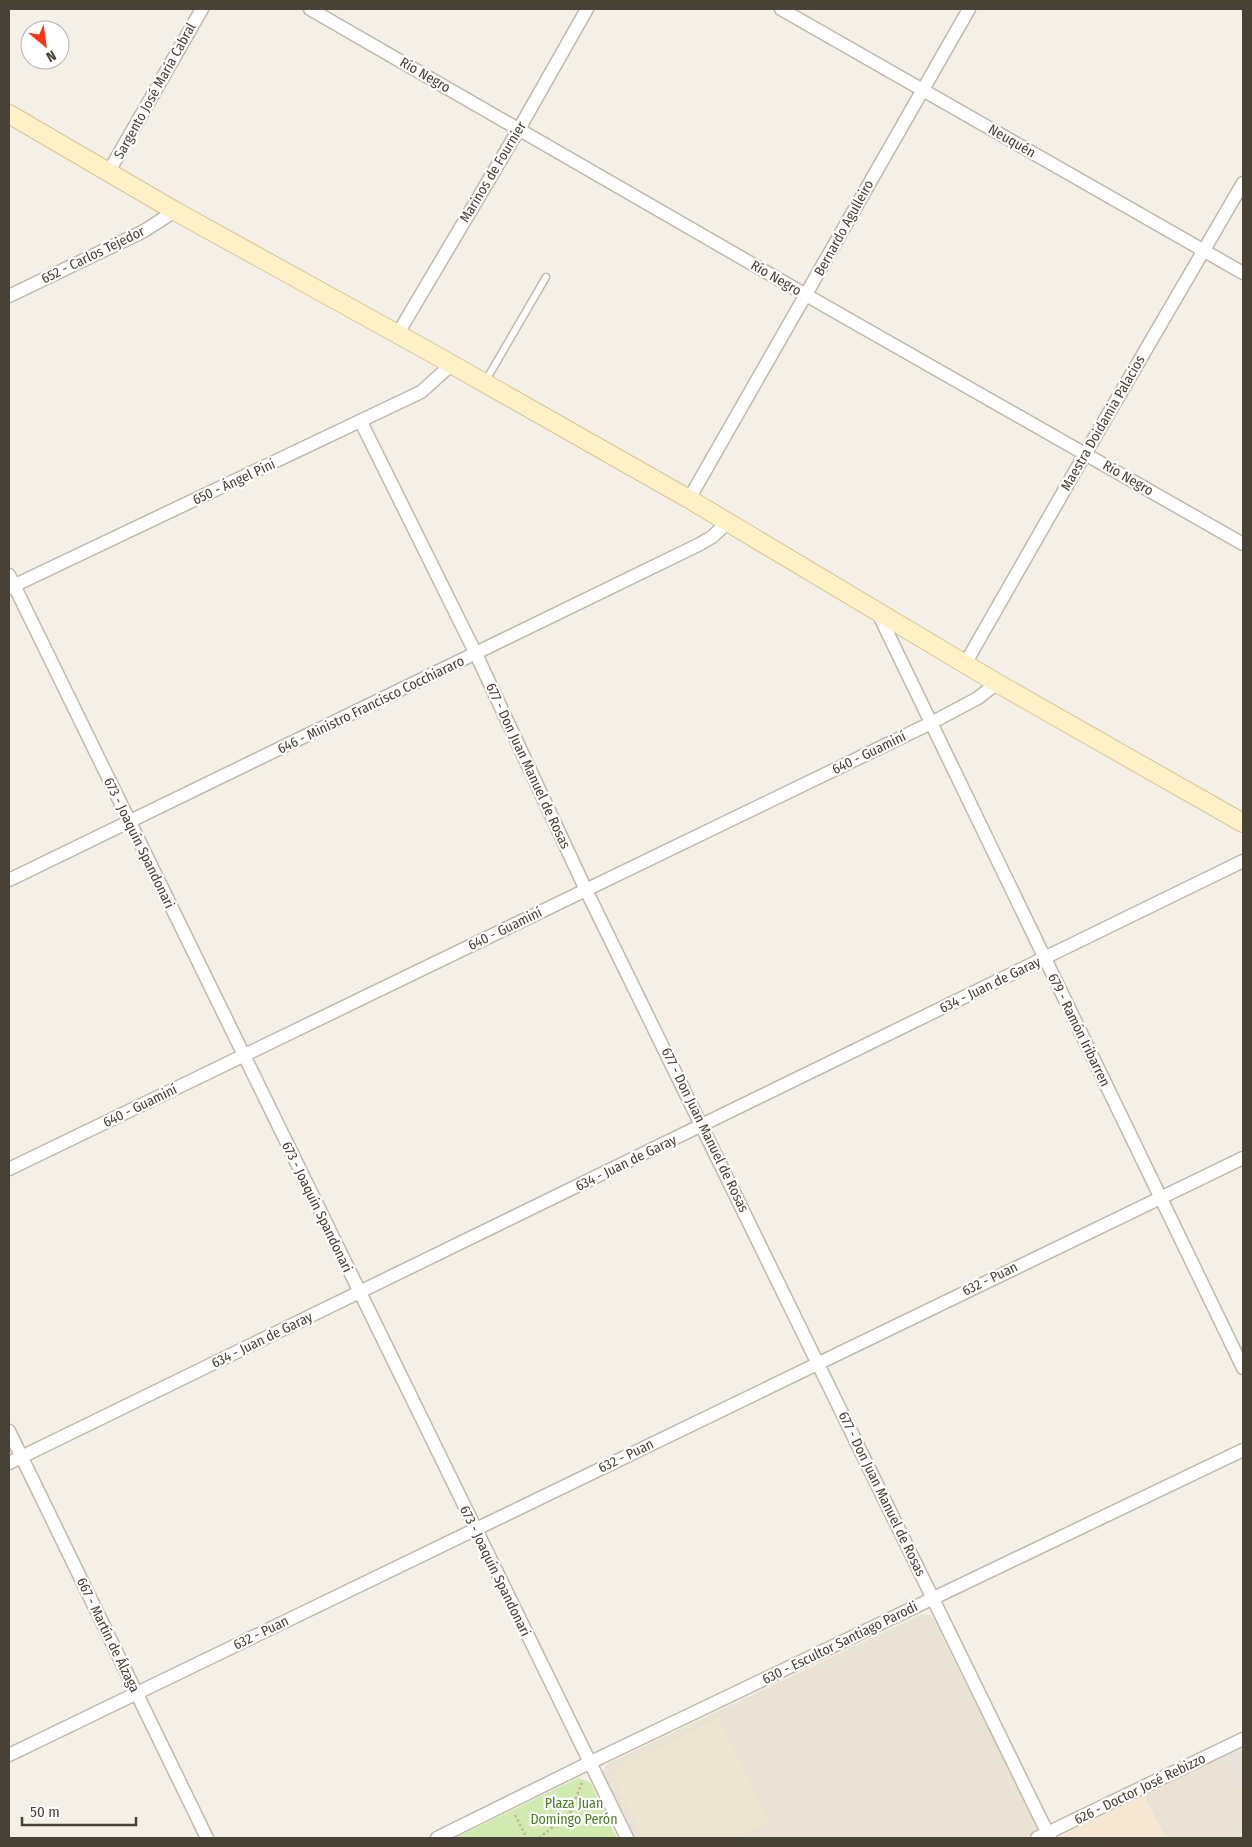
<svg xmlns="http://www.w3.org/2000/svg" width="1252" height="1847" font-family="'Fira Sans Condensed',sans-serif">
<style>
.residential{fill:#e9e2d5}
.commercial{fill:#f7e7d2}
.industrial{fill:#e7e2dc}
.education{fill:#eee5d1}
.green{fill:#d0eaaf}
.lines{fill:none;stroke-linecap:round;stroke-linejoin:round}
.lane-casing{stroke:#c0b8aa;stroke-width:9}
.street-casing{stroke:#c0b8aa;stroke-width:15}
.secondary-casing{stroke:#d6c595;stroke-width:20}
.path{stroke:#c3b49a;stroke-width:2.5;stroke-dasharray:2.5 2.5;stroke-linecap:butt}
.lane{stroke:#fff;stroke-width:6}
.street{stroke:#fff;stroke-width:12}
.secondary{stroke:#fff1c7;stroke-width:18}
.labels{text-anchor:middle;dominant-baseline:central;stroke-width:4.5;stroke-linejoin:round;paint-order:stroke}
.street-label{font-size:14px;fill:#484136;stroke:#fff}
.park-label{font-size:14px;fill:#487d26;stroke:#fff}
</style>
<rect width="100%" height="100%" fill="#f4f0e7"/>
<g class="residential">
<polygon points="922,1614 929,1615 933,1618 1037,1826 1036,1830 1033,1834 1024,1838 632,1838 602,1773 607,1764"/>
<polygon points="1226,1755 1243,1790 1243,1838 1165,1838 1144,1795"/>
</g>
<polygon class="commercial" points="1144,1795 1165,1838 1062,1838 1063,1835"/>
<polygon class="industrial" points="1243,1747 1243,1790 1226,1755"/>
<polygon class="education" points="719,1718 770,1822 737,1838 643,1838 615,1781 618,1767"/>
<polygon class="green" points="578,1778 590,1782 617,1838 455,1838"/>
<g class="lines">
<defs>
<polyline id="lane" points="485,382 546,277"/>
<g id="street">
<polyline points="310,9 806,295 1243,544"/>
<polyline points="781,9 1243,273"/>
<polyline points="108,173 202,9"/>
<polyline points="9,296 144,231 175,211"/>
<polyline points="397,335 519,129 587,9"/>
<polyline points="361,422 476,654 586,890 1050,1838"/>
<polyline points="689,499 969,9"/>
<polyline points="9,575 627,1838"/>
<polyline points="9,588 421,392 451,365"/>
<polyline points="877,611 1243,1368"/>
<polyline points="965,664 1085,454 1243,183"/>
<polyline points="9,880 698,545 712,537 728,522"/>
<polyline points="9,1169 931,723 978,698 997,683"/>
<polyline points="9,1431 207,1838"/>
<polyline points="9,1463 1243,861"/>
<polyline points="9,1755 1243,1158"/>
<polyline points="437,1838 589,1763 1243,1450"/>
<polyline points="1037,1838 1243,1739"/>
</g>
<polyline id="secondary" points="9,114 175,211 430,352 689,499 997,683 1243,823"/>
</defs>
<use href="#lane" class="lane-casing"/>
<use href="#street" class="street-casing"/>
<use href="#secondary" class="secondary-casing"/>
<g class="path">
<polyline points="515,1815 527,1838"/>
<polyline points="539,1838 570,1813 582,1782"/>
</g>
<use href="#lane" class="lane"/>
<use href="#street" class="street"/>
<use href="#secondary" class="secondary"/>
</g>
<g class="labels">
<g class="street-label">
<text transform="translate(425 75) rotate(30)">Río Negro</text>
<text transform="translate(155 91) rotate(-61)">Sargento José María Cabral</text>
<text transform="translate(1012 141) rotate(30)">Neuquén</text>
<text transform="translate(493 172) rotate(-59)">Marinos de Fournier</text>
<text transform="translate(844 228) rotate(-61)">Bernardo Agulleiro</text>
<text transform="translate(93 255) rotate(-26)">652 - Carlos Tejedor</text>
<text transform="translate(776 278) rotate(30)">Río Negro</text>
<text transform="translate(1103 423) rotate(-60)">Maestra Doidamia Palacios</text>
<text transform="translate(1128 478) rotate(30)">Río Negro</text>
<text transform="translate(234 482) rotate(-25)">650 - Ángel Pini</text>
<text transform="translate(371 705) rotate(-26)">646 - Ministro Francisco Cocchiararo</text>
<text transform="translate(869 753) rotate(-26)">640 - Guaminí</text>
<text transform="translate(528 766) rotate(65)">677 - Don Juan Manuel de Rosas</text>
<text transform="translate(139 843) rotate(64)">673 - Joaquín Spandonari</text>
<text transform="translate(505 929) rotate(-26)">640 - Guaminí</text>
<text transform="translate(990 985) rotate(-26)">634 - Juan de Garay</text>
<text transform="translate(1079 1030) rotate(64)">679 - Ramón Iribarren</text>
<text transform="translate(140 1106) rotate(-26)">640 - Guaminí</text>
<text transform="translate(705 1130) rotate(64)">677 - Don Juan Manuel de Rosas</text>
<text transform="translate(626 1163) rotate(-26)">634 - Juan de Garay</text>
<text transform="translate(317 1207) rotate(64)">673 - Joaquín Spandonari</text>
<text transform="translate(990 1279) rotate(-26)">632 - Puan</text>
<text transform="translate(262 1340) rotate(-26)">634 - Juan de Garay</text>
<text transform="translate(626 1456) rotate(-26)">632 - Puan</text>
<text transform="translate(882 1494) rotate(64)">677 - Don Juan Manuel de Rosas</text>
<text transform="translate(495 1571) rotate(64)">673 - Joaquín Spandonari</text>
<text transform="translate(261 1633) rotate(-26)">632 - Puan</text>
<text transform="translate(108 1635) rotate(64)">667 - Martín de Álzaga</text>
<text transform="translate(840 1643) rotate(-26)">630 - Escultor Santiago Parodi</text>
<text transform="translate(1140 1789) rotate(-26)">626 - Doctor José Rebizzo</text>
</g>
<g class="park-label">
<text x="574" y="1803">Plaza Juan<tspan x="574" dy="16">Domingo Perón</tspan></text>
</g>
</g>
<rect width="1252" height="1847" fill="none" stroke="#484136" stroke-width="20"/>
<g transform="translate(45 45) rotate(151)"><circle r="24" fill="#ffffff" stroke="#b6b3af"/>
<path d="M0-4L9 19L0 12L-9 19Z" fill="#ff3414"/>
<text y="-8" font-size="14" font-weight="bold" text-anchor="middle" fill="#484136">N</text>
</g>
<path d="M22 1817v8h114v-8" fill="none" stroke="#484136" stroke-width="2.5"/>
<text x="30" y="1817" font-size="15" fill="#484136" stroke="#ffffff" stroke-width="4" paint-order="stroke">50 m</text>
</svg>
